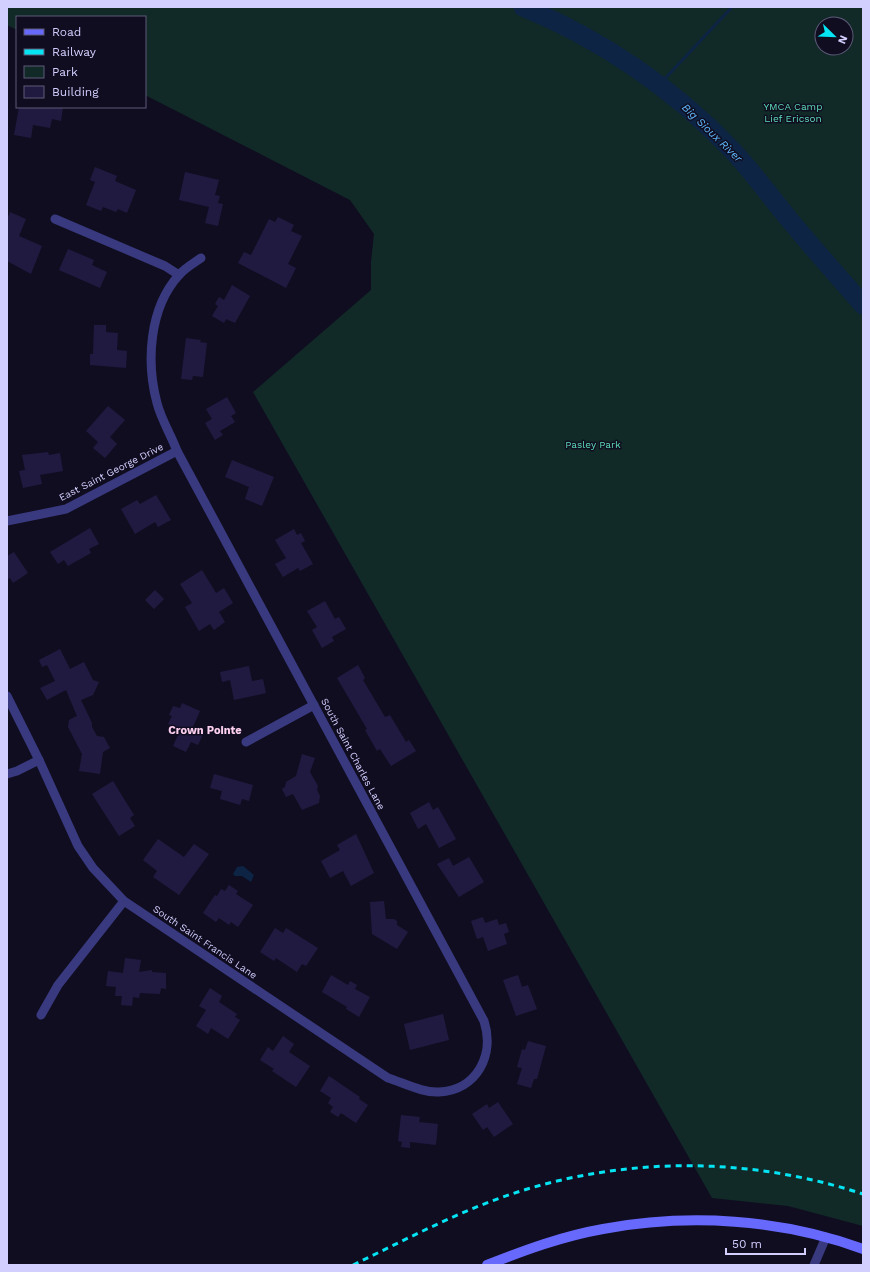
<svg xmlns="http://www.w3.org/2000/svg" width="870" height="1272" font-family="'Work Sans',sans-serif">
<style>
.green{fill:#112a28;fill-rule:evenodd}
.water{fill:#0d2445}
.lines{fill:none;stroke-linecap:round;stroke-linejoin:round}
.stream{stroke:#0d2445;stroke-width:3}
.river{stroke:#0d2445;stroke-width:19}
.building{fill:#201a41}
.street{stroke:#39397f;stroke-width:9}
.secondary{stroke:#6769fc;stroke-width:10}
.rail{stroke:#05e4f3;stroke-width:3;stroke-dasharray:6 5;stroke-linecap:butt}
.labels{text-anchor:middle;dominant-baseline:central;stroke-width:3;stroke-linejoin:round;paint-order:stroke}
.park-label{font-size:10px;fill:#5cdcb7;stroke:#100d20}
.street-label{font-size:10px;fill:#d2cefe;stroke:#100d20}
.water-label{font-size:11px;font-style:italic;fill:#5eb9fc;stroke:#100d20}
.neighbourhood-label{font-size:11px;font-weight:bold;fill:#fed0ef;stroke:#100d20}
</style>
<rect width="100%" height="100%" fill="#100d20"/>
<path class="green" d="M 7,7 L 863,7 L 863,1226 L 788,1206 L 712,1198 L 253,392 L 371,290 L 371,262 L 374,234 L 350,200 L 145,95 L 145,17 L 17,17 L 17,30 L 7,25 ZM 822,24 L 846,24 L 846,48 L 822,48 Z"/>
<polygon class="water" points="243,866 254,875 251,882 242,876 235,876 233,874 237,867"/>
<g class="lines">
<polyline class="stream" points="658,86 732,7"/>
<path class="river" d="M 523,7 C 601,39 674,89 732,150 C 752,171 769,195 788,218 C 812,247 838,276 863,305"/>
</g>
<g class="building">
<polygon points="19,107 63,107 61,121 52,119 50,128 33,125 31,138 14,135"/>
<polygon points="95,167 117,176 115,181 136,190 127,213 118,209 116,212 103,207 101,211 86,205 95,182 90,180"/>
<polygon points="185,172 219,180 215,195 220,196 218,203 223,204 218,226 205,223 209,207 179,200"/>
<polygon points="10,212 26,219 19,236 42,246 31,274 7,261 7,219"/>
<polygon points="278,217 294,225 291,231 302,236 288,264 296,268 286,288 238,263 244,252 251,255 269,219 275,222"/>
<polygon points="68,249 94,260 92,265 107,272 100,288 59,270"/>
<polygon points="232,285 250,296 235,323 226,319 224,323 212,316 218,306 215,304 219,297 224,300"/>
<polygon points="94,325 106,325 106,332 118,333 117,350 127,351 126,368 90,365 90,354 93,354"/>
<polygon points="186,338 201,340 200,342 207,343 203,377 193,376 192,380 181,379"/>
<polygon points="227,397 236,413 231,416 235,422 220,431 223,435 215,440 205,423 212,419 206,409"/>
<polygon points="108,406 125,420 110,437 117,444 105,458 93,448 98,442 86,431"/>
<polygon points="48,452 49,455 60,453 63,471 40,475 42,484 23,488 19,471 25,470 22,455"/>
<polygon points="232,460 274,477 262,506 245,499 249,487 225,477"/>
<polygon points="156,495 171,520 158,527 155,522 135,534 121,509 137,500 140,504"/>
<polygon points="90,528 99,544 89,549 91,553 68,566 64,560 58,564 50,552"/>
<polygon points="294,529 297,535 301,533 305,541 301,543 313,564 300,571 298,568 283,577 275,564 286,558 275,540"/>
<polygon points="14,552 28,573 13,583 10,578 7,580 7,556"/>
<polygon points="202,570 216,593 224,588 233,603 219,612 225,622 214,630 210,624 199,631 185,607 192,603 180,584"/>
<polygon points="155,590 164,599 154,609 145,600"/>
<polygon points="325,601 335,619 339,617 346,629 332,637 334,641 322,648 312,630 317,627 307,611"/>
<polygon points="60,649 70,669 84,662 93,680 99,682 93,695 81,700 92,723 92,727 97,736 104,737 110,748 103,752 100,774 79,771 82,754 68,727 69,720 77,716 66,690 47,700 40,688 55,681 47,665 42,667 39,660"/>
<polygon points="358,665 365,678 363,680 385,717 390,715 406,742 409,740 416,751 391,766 380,749 377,751 365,730 367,729 337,678"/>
<polygon points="249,666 252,681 263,679 266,693 234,700 230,680 222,682 220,672"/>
<polygon points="182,703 200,711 193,727 204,732 198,745 191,742 186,752 173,746 178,735 171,731 173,726 168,724 172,716 169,715 173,706 180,708"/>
<polygon points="302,754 315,758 310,772 318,786 317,790 320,796 319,803 302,810 293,794 286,797 282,789 285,787 286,782 296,776"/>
<polygon points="214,774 253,785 249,801 242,799 240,805 220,799 222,791 210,788"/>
<polygon points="113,781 134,815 130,818 135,826 119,836 92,794"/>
<polygon points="429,802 433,810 438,807 456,839 439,848 426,824 418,829 410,813"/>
<polygon points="356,834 374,873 351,886 343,871 330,878 321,861 340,850 337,845"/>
<polygon points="158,839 184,857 194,844 209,854 179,895 153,877 157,871 143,860"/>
<polygon points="469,857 484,882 459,897 437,864 449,858 453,866"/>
<polygon points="229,885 238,891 236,894 253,905 238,927 231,922 229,925 219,918 216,922 203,913 215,895 217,896 221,889 225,891"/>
<polygon points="384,901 386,919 394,919 397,921 397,925 408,932 397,949 372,934 370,902"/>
<polygon points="483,917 485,923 497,919 499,925 506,923 509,932 504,934 507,944 488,951 483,937 477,939 471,921"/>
<polygon points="275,928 283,933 286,928 318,948 306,966 302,964 297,972 276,958 274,961 260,952"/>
<polygon points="125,958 141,960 139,972 152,970 152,972 166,973 166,989 161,988 160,994 140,993 139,998 133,997 132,1006 121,1005 122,996 115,996 116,987 106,986 108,971 123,973"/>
<polygon points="331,975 348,985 350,981 357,985 355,989 370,997 359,1017 346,1009 347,1007 322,992"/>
<polygon points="518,975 522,987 528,985 537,1009 516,1016 503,980"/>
<polygon points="210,988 222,996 219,1002 237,1014 235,1017 240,1020 228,1039 211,1028 208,1034 196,1026 206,1010 199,1006"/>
<polygon points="443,1014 449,1040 410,1050 404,1024"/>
<polygon points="283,1036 294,1044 289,1052 310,1066 296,1087 272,1071 274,1069 260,1060 268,1047 273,1051"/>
<polygon points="528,1041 546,1046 537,1079 534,1079 531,1088 517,1084 522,1068 517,1067 522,1049 525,1050"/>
<polygon points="329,1076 360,1097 359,1099 368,1105 356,1123 341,1113 338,1117 330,1112 333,1107 328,1103 331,1098 320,1091"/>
<polygon points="498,1102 513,1124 494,1137 487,1127 483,1130 472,1114 487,1104 489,1108"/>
<polygon points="401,1115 420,1117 419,1122 438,1124 436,1145 410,1142 410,1148 401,1147 402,1142 398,1141"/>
</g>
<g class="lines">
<g class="street">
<polyline points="55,219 165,266 179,275"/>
<polyline points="7,521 66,509 177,451"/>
<path d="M 7,696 L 39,760 L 78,846 L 93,868 L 124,901 L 388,1078 C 404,1083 423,1093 439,1092 C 477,1090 495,1055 484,1021 L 177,451 C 171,435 161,419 157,403 C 146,362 149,308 179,275 C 185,268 194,263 201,258"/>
<polyline points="246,742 314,705"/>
<polyline points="7,774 17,771 39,760"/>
<polyline points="41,1015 58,985 124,901"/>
<polyline points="814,1265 826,1237"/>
</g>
<path class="secondary" d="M 487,1265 C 525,1250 563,1236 603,1229 C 689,1213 781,1219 863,1249"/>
<path class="rail" d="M 353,1265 C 409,1238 465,1208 524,1190 C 636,1156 753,1158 863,1194"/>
</g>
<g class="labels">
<g class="park-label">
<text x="793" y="106">YMCA Camp<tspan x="793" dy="12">Lief Ericson</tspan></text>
<text x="593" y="444">Pasley Park</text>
</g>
<g class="street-label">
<text transform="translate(111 472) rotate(-27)">East Saint George Drive</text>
<text transform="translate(353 754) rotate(62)">South Saint Charles Lane</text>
<text transform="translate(205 942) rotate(34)">South Saint Francis Lane</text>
</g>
<g class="water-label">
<text transform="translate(712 133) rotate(44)">Big Sioux River</text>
</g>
<g class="neighbourhood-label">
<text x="205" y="730">Crown Pointe</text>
</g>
</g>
<rect width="870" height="1272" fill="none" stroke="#d2cefe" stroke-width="16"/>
<rect x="16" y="16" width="130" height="92" fill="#100d20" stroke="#5e5a79"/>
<rect x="24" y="29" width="20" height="6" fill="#6769fc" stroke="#5e5a79"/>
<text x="52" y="36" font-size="12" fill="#d2cefe">Road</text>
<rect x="24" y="49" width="20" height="6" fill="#05e4f3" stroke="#5e5a79"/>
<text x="52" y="56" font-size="12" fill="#d2cefe">Railway</text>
<rect x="24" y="66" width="20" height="12" fill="#112a28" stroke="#5e5a79"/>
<text x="52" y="76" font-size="12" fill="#d2cefe">Park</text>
<rect x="24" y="86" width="20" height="12" fill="#201a41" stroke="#5e5a79"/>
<text x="52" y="96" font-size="12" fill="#d2cefe">Building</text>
<g transform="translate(834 36) rotate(113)"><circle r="19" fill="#100d20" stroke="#5e5a79"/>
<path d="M0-3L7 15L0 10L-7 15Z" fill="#05e4f3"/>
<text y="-6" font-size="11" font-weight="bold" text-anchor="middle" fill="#d2cefe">N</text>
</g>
<path d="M726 1248v6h79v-6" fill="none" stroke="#d2cefe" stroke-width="2"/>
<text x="732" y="1248" font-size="12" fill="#d2cefe" stroke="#100d20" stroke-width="3" paint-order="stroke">50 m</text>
</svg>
